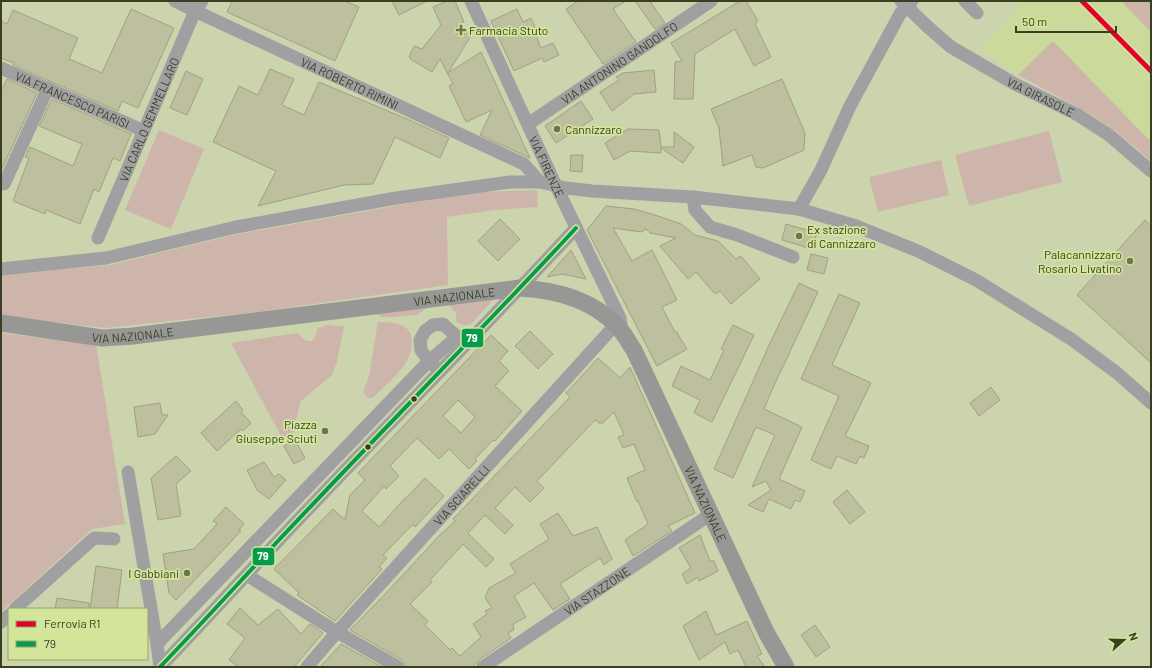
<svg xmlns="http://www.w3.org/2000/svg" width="1152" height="668" font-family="Barlow,sans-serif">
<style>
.built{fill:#cbda9a}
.green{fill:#cdb5ab}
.building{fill:#bdbf9e;stroke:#a0a181;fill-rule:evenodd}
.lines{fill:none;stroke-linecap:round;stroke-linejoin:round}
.minor{stroke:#a09fa2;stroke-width:13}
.major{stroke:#979795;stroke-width:17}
.minor-bridge{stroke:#a09fa2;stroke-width:13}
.bus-1-casing{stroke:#d3e59b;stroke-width:7}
.bus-1{stroke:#069c4c;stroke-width:4}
.rail-1-casing{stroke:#d3e59b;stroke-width:8}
.rail-1{stroke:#e4002b;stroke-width:5}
.poi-dot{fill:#6c7452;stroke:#d3e59b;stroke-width:1.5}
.bus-dot{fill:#394022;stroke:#d3e59b;stroke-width:1.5}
.labels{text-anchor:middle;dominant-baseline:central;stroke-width:3.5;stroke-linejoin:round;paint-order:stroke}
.poi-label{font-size:12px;fill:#394022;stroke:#d3e59b;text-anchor:start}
.street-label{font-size:12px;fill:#394022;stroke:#d3e59b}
.line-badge{stroke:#d3e59b;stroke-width:1.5}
.badge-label{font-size:11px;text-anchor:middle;font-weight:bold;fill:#fff}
</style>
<rect width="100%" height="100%" fill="#cbd4ac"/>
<polygon class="built" points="1015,1 1121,1 1151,32 1151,142 1053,41 1018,75 981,50 1020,6"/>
<g class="green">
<polygon points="1121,1 1151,1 1151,32"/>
<polygon points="1053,41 1151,142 1151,161 1116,131 1090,114 1018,75"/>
<polygon points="159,130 204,149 171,229 125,210"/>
<polygon points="1049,131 1062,182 969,206 955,155"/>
<polygon points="941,160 949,195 878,212 869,177"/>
<polygon points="537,190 538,207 495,210 447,217 448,285 257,312 105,328 44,321 1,315 1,275 109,265 238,234 472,192"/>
<path d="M 495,298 L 471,324 C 464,326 461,325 456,321 L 456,313 L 447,303 Z"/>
<polygon points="432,305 416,315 393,317 381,317 375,313"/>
<path d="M 378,322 C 395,323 412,322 412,344 C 411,366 388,382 373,398 L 368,398 L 363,392 L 369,376 Z"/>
<polygon points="326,325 344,326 337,362 332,375 301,401 295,422 295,431 282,438 231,343 297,333 306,341 312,341 316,336 317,329"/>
<polygon points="1,333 96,344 125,524 92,529 1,612"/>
</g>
<g class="building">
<polygon points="232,1 345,1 359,7 335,61 227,12"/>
<polygon points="392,1 427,1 399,15"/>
<polygon points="447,1 455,1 464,22 455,28 459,36 475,29 448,73 481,52 530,158 480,135 492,110 466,122 449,86 453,84 440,59 432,72 412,60 409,57 414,46 422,49 441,25 433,7"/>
<polygon points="578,1 626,1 613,9 636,42 603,64 566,9"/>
<polygon points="635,1 650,1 665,23 655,29"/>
<polygon points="740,1 746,1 758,21 755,24 771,57 754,66 735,29 695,54 693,99 674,99 675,62 682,61 671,43"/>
<polygon points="131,9 174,28 138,108 122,101 118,111 13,65 14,63 1,58 1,21 7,24 13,10 78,38 69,59 102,73"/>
<polygon points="517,9 523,22 531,18 535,27 533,28 541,48 553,43 559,55 544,62 542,58 514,71 491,21"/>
<polygon points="270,69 294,79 282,105 304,115 319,82 407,119 449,138 440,158 395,137 373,184 344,185 258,206 276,171 213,142 239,86 258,95"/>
<polygon points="654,70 656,92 634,94 612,111 600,92 619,80 616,77 623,73"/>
<polygon points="186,71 203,79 187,115 170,108"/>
<polygon points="7,79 37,93 1,171 1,91"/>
<polygon points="782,79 805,133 804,150 763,168 756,167 752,155 723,166 719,128 711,109"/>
<polygon points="52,99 131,134 120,161 113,158 99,192 94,189 80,224 46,210 45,214 13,201 29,158 25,157 30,147 73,166 82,144 39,126"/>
<polygon points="581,101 593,119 556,143 545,126"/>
<polygon points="628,129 659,130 661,147 674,147 674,132 694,147 683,163 661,148 661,153 630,151 614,160 605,143"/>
<polygon points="571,155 583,155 582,172 570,171"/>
<polygon points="606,206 634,209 652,214 681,224 695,235 718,241 736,259 741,256 760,279 731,304 720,291 715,294 696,272 688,279 660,246 676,238 650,233 646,229 641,232 613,228 632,261 652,250 677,300 662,307 675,332 676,331 687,349 657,366 587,230"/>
<polygon points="500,219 520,239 498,261 478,241"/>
<polygon points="1145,220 1151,226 1151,363 1077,295"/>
<polygon points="786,224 817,233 812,249 782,240"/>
<polygon points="571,250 586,279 562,274 547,277"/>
<polygon points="811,254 828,258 824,274 807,270"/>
<polygon points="799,283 818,292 771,392 764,409 802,427 779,479 805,491 800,502 795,500 791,509 769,499 763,512 748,505 771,490 766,481 752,487 775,435 756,427 733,478 714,469 770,343"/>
<polygon points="839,294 860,303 832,365 871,383 845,436 869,446 864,458 860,456 856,464 837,456 831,469 811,460 839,396 801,379"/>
<polygon points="733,325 754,335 712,422 694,413 700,400 672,386 681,366 710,380 724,350 721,349"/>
<polygon points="530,331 553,354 538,369 515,346"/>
<path d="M 491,335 L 508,351 L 499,361 L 509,371 L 495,386 L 522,411 L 495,441 L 493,440 L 475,459 L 477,461 L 469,469 L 449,449 L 439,459 L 417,438 L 390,466 L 399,476 L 386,489 L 384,486 L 362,511 L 379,527 L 405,498 L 406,498 L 425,478 L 444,496 L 415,527 L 413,524 L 383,555 L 387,558 L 379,567 L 382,569 L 335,621 L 297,595 L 299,593 L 274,569 L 333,509 L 345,520 L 350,495 L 365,480 L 358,473 ZM 458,400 L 475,417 L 461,433 L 443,416 Z"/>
<polygon points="598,358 620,378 630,367 695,513 668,526 672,531 633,556 625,540 648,524 638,501 637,502 627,478 645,470 634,444 623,448 618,437 624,435 614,412 603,423 599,423 595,420 537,481 544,488 530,502 515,487 495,508 513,525 505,534 485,515 468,533 494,559 486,567 463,544 430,580 432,582 410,604 428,621 425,625 450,650 452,648 460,656 481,637 473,624 487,614 485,611 492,608 485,598 489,588 516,573 510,564 549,539 540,524 558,513 573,536 597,527 612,559 604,565 600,558 560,584 570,599 553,610 534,583 514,596 526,617 513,624 514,630 508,633 511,638 479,660 473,667 406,667 405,663 402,660 350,630 386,593 438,537 455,521 453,519 570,397 566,393"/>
<polygon points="991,387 1000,400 979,416 970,403"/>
<polygon points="236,401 243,410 241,412 251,423 243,431 241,429 217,451 201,433"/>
<polygon points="160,403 162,415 168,415 155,434 138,437 134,407"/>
<polygon points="295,440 305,458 294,464 284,446"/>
<polygon points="176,456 191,471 176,484 181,516 158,520 151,478"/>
<polygon points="264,462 274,477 279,474 286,480 269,499 257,490 247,470"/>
<polygon points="847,490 865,512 850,524 833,502"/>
<polygon points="226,507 244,524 239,530 241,531 176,600 169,593 163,554 194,549 217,524 213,521"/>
<polygon points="700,535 710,561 714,561 718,571 699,581 698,577 687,584 682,574 691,568 679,548"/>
<polygon points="96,566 122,570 117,609 90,609"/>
<polygon points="57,598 89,603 89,609 55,609"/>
<polygon points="240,608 258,625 278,609 301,634 310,624 323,633 294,667 239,667 229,660 245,638 227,624"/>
<polygon points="706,611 716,635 747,621 762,654 757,656 765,667 746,667 738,650 730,654 725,642 699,660 683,626"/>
<polygon points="815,625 830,647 816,657 801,635"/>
<polygon points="341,644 382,667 320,667"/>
</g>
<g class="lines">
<g class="minor">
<path id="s1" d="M 175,1 L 195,11 L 524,164 L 540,182"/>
<path id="s2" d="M 471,1 L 556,186 L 620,318 L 622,332"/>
<polyline points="965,1 977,13"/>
<path id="s3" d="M 928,27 L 951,47 L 1015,84 L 1078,115 L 1109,135 L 1151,171"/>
<path id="s4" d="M 1,68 L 144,131"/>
<path id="s5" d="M 528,124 L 711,1"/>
<polyline points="1,182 4,184 48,88"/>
<polyline points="693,197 695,210 710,227 737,235 793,257"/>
<polyline points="799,209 821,170 850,106 900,14 912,1"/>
<path id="s6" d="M 98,238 L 195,11 L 202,1"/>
<polyline points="1,269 106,258 236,227 396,198 510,182 540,182 566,188 592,191 693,197 799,209 856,226 918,251 976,280 1071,339 1117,373 1151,403"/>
<path d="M 457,337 L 429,361 L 421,350 L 420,340 L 425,331 L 433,325 L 443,324 C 454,334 458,340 473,338"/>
<polyline points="128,472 157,644"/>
<polyline points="247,575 337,632 398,667"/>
<polyline points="15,609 94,538 114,539"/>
<polyline points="1,622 9,615"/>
<path d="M 160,667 C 212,613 262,557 314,503 C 401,411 490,321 576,228"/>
<polyline points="160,667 157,644 429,361 440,371"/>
<path id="s7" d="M 307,667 L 337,632 L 616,324"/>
<path id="s8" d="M 483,667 L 711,514"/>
</g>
<path class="major" id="s9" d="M 1,323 L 102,338 L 133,336 L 520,288 C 555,290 591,299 616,325 C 624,332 628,342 634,350 L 766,632 L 786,667"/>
<polyline class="minor-bridge" points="901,1 928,27"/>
<defs>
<path id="bus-1" d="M 160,667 C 212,613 262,557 314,503 C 401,411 490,321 576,228"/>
</defs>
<use href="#bus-1" class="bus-1-casing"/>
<use href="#bus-1" class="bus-1"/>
<defs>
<polyline id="rail-1" points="1082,1 1151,71"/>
</defs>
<use href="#rail-1" class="rail-1-casing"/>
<use href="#rail-1" class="rail-1"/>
</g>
<g class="poi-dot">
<path d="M459 24h4v4h4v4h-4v4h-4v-4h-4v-4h4z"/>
<circle cx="557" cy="129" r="4"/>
<circle cx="799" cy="236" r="4"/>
<circle cx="1130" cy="261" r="4"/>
<circle cx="325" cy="431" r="4"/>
<circle cx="187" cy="573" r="4"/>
</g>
<g class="bus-dot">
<circle cx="414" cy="399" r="3.5"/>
<circle cx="368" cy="447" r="3.5"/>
</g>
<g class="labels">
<g class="poi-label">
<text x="469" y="30">Farmacia Stuto</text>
<text x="565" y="129">Cannizzaro</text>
<text x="807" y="229">Ex stazione<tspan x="807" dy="14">di Cannizzaro</tspan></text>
<text x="1122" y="254" text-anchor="end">Palacannizzaro<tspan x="1122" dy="14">Rosario Livatino</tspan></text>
<text x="317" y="424" text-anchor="end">Piazza<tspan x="317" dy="14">Giuseppe Sciuti</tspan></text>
<text x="179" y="573" text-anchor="end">I Gabbiani</text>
</g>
<g class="street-label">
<text stroke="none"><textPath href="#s5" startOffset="110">VIA ANTONINO GANDOLFO</textPath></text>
<text stroke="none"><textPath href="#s1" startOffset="193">VIA ROBERTO RIMINI</textPath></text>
<text stroke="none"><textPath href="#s3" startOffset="133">VIA GIRASOLE</textPath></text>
<text stroke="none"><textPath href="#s4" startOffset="78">VIA FRANCESCO PARISI</textPath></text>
<text stroke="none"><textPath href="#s6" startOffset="129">VIA CARLO GEMMELLARO</textPath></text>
<text stroke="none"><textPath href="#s2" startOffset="182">VIA FIRENZE</textPath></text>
<text stroke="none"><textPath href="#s9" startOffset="457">VIA NAZIONALE</textPath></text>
<text stroke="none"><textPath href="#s9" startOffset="133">VIA NAZIONALE</textPath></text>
<text stroke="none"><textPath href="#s7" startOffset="231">VIA SCIARELLI</textPath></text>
<text stroke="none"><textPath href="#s9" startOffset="829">VIA NAZIONALE</textPath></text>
<text stroke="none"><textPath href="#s8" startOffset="137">VIA STAZZONE</textPath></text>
</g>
</g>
<g class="line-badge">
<rect x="461" y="328" width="23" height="20" rx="4" fill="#069c4c"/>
<rect x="252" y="547" width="23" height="19" rx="4" fill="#069c4c"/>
</g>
<g class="badge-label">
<text x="472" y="342">79</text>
<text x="263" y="560">79</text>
</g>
<rect width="1152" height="668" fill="none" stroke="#394022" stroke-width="4"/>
<rect x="8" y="608" width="140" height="52" fill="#d3e59b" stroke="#95a36b"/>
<rect x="16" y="621" width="20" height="6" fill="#e4002b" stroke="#95a36b"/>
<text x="44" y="628" font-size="12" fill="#394022">Ferrovia R1</text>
<rect x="16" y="641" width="20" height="6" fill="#069c4c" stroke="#95a36b"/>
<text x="44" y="648" font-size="12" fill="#394022">79</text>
<g transform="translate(1124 640) rotate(70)" stroke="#d3e59b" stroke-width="3" paint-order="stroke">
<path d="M0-3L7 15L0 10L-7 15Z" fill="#394022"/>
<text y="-6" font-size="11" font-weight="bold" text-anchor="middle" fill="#394022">N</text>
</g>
<path d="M1016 26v6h100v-6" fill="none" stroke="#394022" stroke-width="2"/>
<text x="1022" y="26" font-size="12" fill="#394022" stroke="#d3e59b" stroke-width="3" paint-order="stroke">50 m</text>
</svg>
